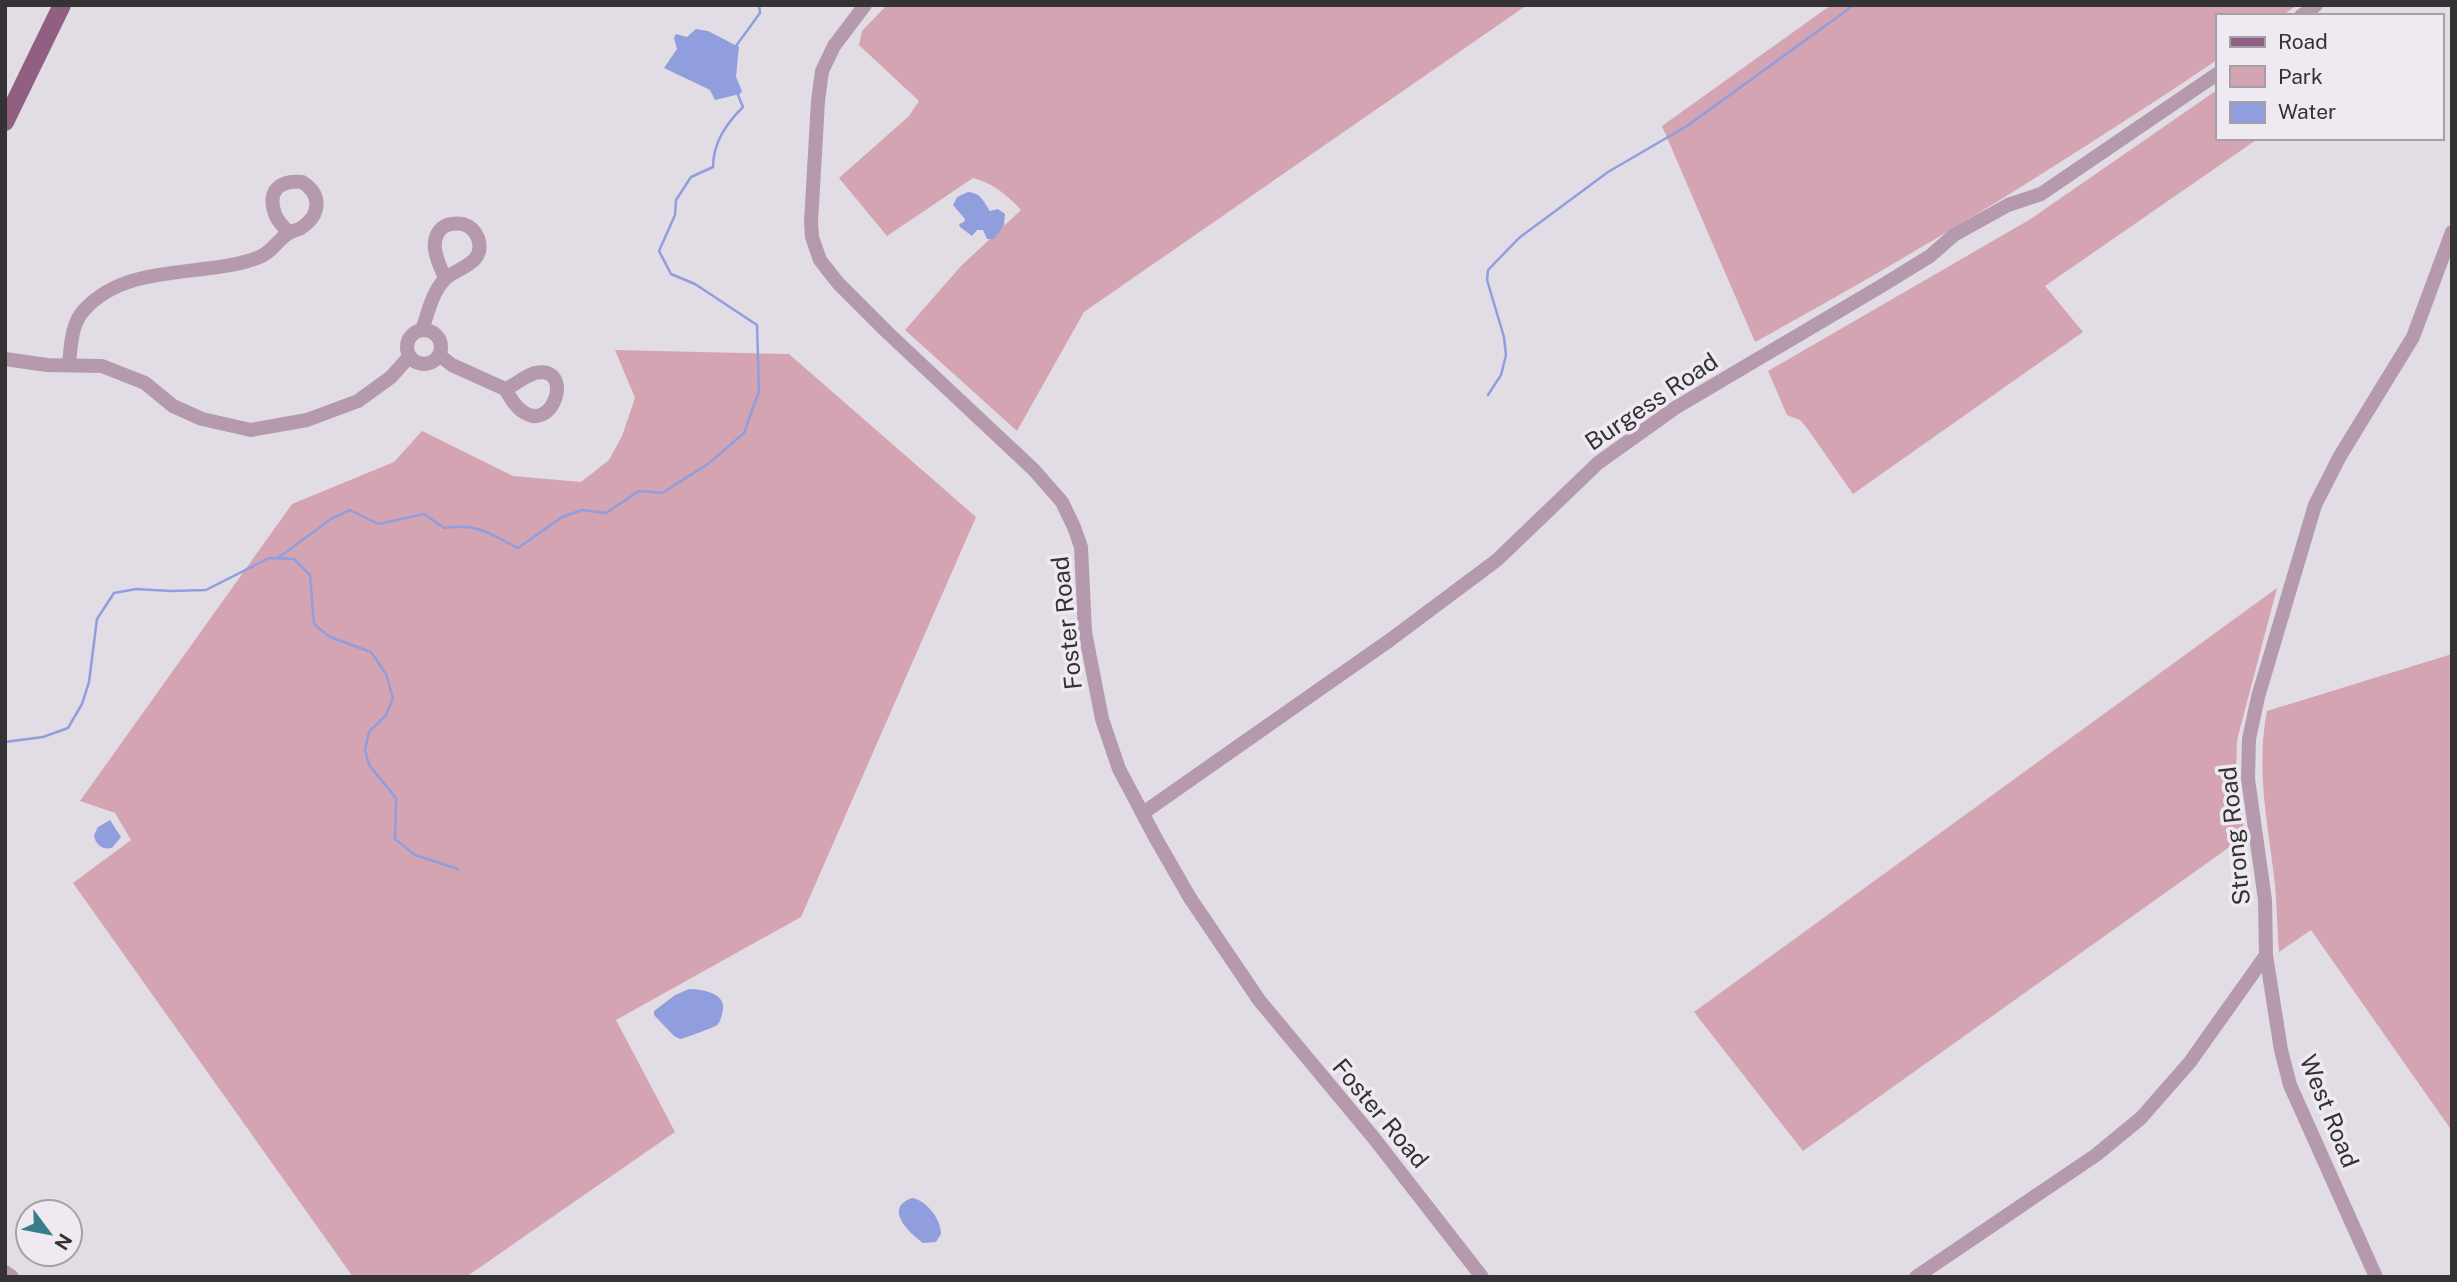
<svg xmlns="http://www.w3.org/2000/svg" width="2457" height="1282" font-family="'Public Sans',sans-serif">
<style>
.green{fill:#d4a4b3}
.water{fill:#909ede}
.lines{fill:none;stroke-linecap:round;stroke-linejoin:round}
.stream{stroke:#909ede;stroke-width:2.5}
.minor{stroke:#b59aad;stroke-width:14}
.major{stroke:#905f82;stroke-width:18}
.labels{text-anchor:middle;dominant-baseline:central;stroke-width:7;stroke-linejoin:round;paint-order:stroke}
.street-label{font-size:24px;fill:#343234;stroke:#efeaf1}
</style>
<rect width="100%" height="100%" fill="#e2dde4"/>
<g class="green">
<path d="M 887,5 L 1527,5 L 1084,312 L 1017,431 L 905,330 L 961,266 L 1021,210 C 1006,194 994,184 973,178 L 887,236 L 839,178 L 909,116 L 919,101 L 859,45 L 862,31 Z"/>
<path d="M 1831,5 L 2297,5 L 2282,16 L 2217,16 L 2217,60 C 2067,161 1914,255 1755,342 L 1662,126 Z"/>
<polygon points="2217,90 2217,138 2259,138 2045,286 2083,332 1853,494 1807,428 1800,420 1787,415 1768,371 2029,220"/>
<polygon points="615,350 789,354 976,517 801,917 616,1020 675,1132 466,1277 353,1277 73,883 131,840 115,813 80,801 292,504 394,462 422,431 513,476 581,482 609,460 622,436 635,398"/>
<polygon points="2277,588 2237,740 2236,774 2245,836 1803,1151 1694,1012"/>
<path d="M 2452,654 L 2452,1131 L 2311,930 L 2279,952 C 2277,927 2277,901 2274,876 C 2267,820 2256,767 2267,711 Z"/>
</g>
<g class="water">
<polygon points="696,29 708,31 739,47 736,77 742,91 740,94 715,100 710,90 664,68 677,49 674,38 676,34 687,37"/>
<path d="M 968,192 C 981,193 983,201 990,211 L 998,209 L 1005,214 L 1004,225 L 994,239 L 987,239 L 983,230 L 977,230 L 972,236 L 960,227 L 959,224 L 964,222 L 965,219 L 953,205 L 957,197 Z"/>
<path d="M 110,820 L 121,837 L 112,848 C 102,850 95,844 94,835 L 98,827 Z"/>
<path d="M 689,989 C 702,989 725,993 723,1009 C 722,1015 721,1021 717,1025 C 715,1027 685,1038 680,1039 L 674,1036 L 654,1015 L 654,1011 L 675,995 Z"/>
<path d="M 912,1198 C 926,1200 941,1219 941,1234 L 936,1242 L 923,1243 C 909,1233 883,1208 912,1198 Z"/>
</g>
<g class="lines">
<g class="stream">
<polyline points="736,46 760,13 759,5"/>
<polyline points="1488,395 1501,375 1506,355 1504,337 1487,280 1488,270 1519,238 1608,172 1687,126 1854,5"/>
<path d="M 278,558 L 331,519 L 350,510 L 378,524 L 424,514 L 444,528 C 478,523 488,533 518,548 L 562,517 L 582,510 L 606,513 L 639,491 L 662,493 L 708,464 L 744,433 L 759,391 L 757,325 L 695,284 L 671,274 L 659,251 L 675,215 L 676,200 L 691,177 L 713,167 C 713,142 727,123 743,107 L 738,95"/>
<polyline points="5,742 43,737 68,728 82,704 89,682 97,619 114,593 136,589 171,591 206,590 269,558 294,559 310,575 314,624 330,637 371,652 386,674 393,698 386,715 369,732 365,750 369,765 396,798 395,839 415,855 458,869"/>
</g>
<g class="minor">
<polyline points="865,5 834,46 822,71 818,101 811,222 812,237 820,260 838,283 888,333 1034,470 1062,502 1074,527 1081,547 1085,632 1102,719 1119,769 1155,837 1190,898 1259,1000 1373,1137 1482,1277"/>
<polyline points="2301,16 2316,5"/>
<circle cx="424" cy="347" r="17"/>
<path d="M 422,330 C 428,313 432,293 444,280 C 454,268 487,265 478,238 C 475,231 470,226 463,224 C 456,223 448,223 442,228 C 427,241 439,264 445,278"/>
<path d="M 439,355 L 452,365 L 505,389 C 516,385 524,376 535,373 C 575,364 554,435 522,411 C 514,406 510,396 505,389"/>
<polyline points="5,359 47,365 102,366 145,383 173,406 202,419 251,430 307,420 358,401 391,377 409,357"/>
<path d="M 69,364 C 71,346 71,323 85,309 C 129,262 203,278 257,258 C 270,254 276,242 286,235 C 290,231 296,231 301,228 C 321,215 322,194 302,182 C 279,180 267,191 275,214 C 277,221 284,227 289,233"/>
<polyline points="1143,813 1390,640 1497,560 1598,463 1675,408 1883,285 1930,256 1954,235 2008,205 2041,194 2217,74"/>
<polyline points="5,1272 12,1277"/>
<polyline points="1916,1277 2096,1155 2141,1118 2190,1062 2266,955"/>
<polyline points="2376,1277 2290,1085 2281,1050 2266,955 2265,900 2248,779 2249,739 2258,697 2315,505 2340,456 2413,337 2452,232"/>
</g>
<polyline class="major" points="5,122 62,5"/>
</g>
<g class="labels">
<g class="street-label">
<text transform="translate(1651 401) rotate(-34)">Burgess Road</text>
<text transform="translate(1066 623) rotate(-96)">Foster Road</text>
<text transform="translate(2234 836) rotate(-96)">Strong Road</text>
<text transform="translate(2330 1111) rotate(68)">West Road</text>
<text transform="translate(1381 1113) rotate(50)">Foster Road</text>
</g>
</g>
<rect width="2457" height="1282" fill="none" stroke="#343234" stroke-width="14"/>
<rect x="2216" y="14" width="228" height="126" fill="#efeaf1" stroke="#a4a0a5" stroke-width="2"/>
<rect x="2230" y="37" width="35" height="10" fill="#905f82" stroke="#a4a0a5" stroke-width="2"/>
<text x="2278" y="49" font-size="21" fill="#343234">Road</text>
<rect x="2230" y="66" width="35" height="21" fill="#d4a4b3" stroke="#a4a0a5" stroke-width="2"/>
<text x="2278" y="84" font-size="21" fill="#343234">Park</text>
<rect x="2230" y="102" width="35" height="21" fill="#909ede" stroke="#a4a0a5" stroke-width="2"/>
<text x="2278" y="119" font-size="21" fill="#343234">Water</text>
<g transform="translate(49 1233) rotate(122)"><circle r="33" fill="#efeaf1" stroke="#a4a0a5" stroke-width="2"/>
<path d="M0-5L12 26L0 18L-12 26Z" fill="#387d8b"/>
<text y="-10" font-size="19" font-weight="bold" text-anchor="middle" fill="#343234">N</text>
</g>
</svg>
